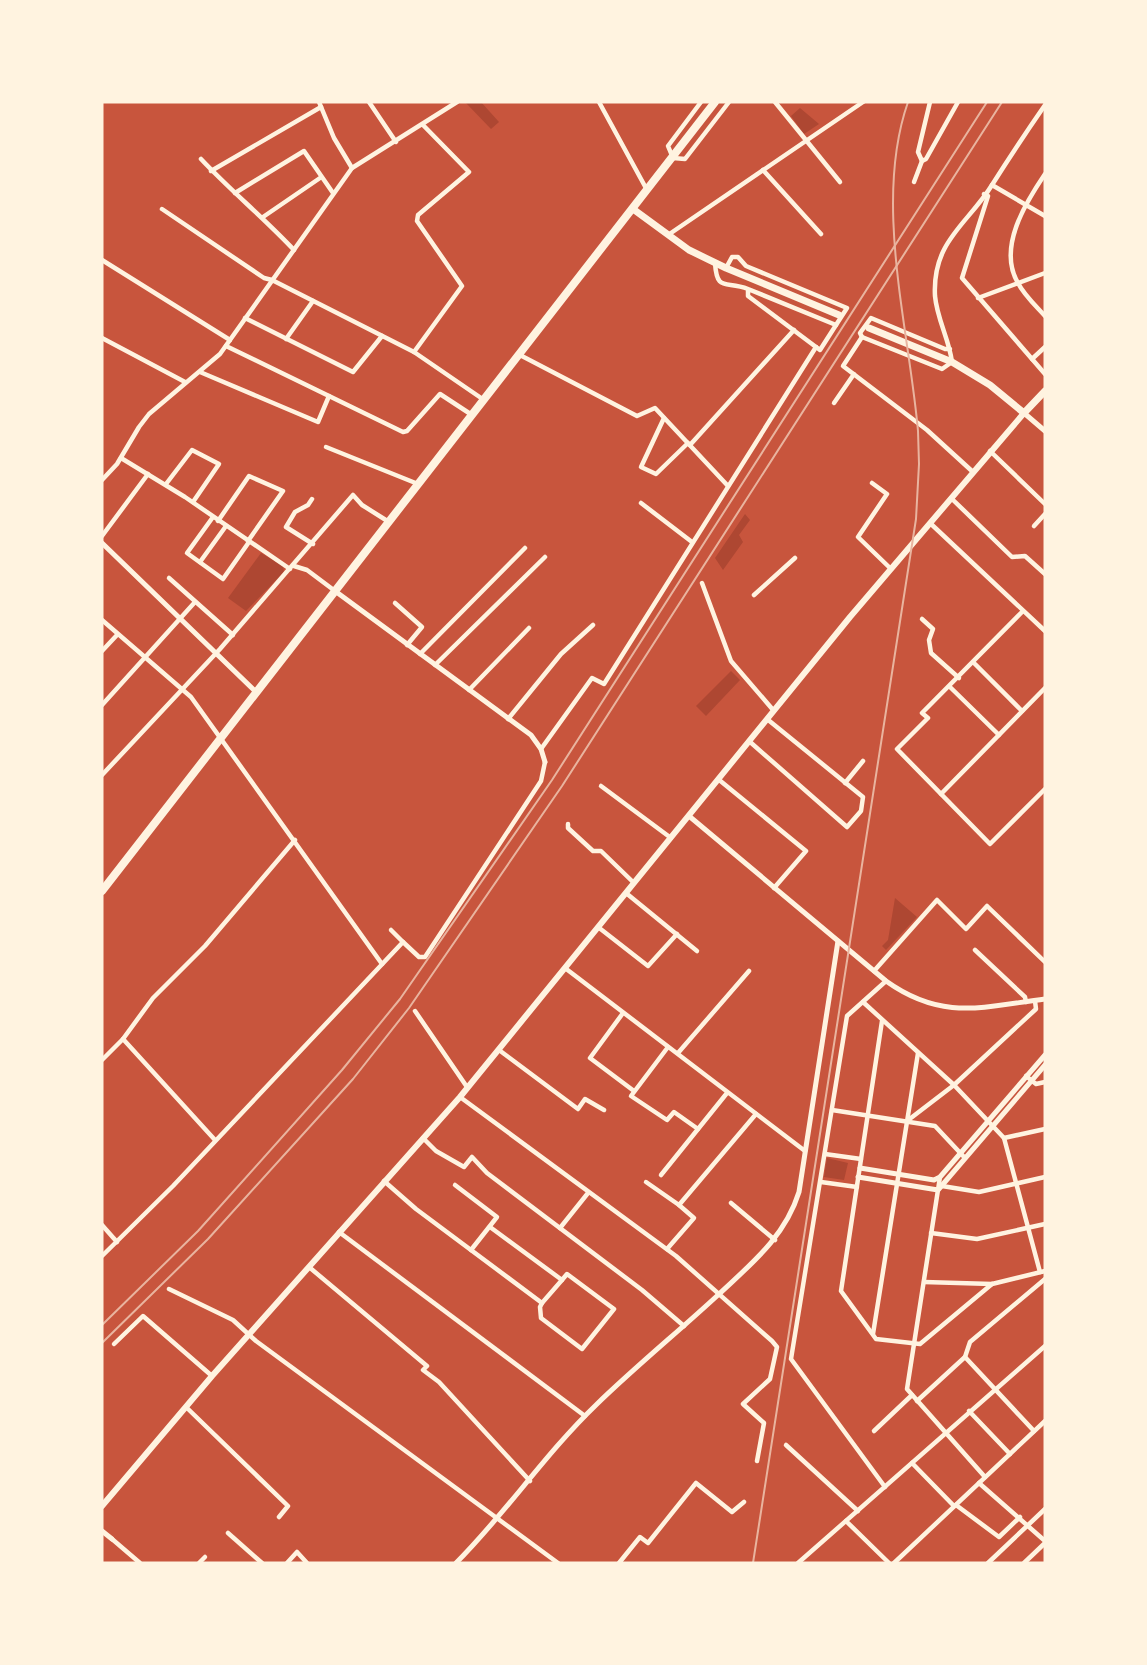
<svg xmlns="http://www.w3.org/2000/svg" width="1147" height="1665" font-family="Montserrat,sans-serif">
<style>
.green{fill:#ae4732}
.lines{fill:none;stroke-linecap:round;stroke-linejoin:round}
.minor{stroke:#fff3e0;stroke-width:4.5}
.tertiary{stroke:#fff3e0;stroke-width:5}
.secondary{stroke:#fff3e0;stroke-width:6}
.primary{stroke:#fff3e0;stroke-width:7}
.trunk{stroke:#fff3e0;stroke-width:8}
.rail{stroke:#e9b49f;stroke-width:2}
</style>
<rect width="100%" height="100%" fill="#c8553d"/>
<g class="green">
<polygon points="465,102 481,102 499,122 491,129"/>
<polygon points="800,108 819,124 804,134 791,116"/>
<polygon points="745,514 750,520 739,535 743,542 723,570 715,558"/>
<polygon points="261,553 283,566 284,572 246,611 228,598"/>
<polygon points="731,671 740,680 706,716 696,706"/>
<polygon points="895,898 917,917 886,950 882,946 888,940"/>
<polygon points="827,1158 848,1163 844,1180 824,1177"/>
</g>
<g class="lines">
<g class="minor">
<polyline points="319,102 334,138 352,168"/>
<polyline points="369,102 396,142"/>
<polyline points="599,102 647,190"/>
<polyline points="701,102 668,146 673,158 685,159 729,102"/>
<polyline points="775,102 840,182"/>
<path d="M 201,159 C 231,191 264,218 294,250"/>
<polyline points="922,161 918,152 930,102"/>
<polyline points="763,170 821,234"/>
<polyline points="211,171 321,107"/>
<path d="M 1045,174 C 1026,202 997,248 1018,283 C 1024,295 1036,306 1045,316"/>
<polyline points="914,182 922,161 926,159 958,102"/>
<polyline points="992,185 1045,216"/>
<polyline points="235,193 304,151 333,193"/>
<polyline points="984,194 988,196 962,278 1045,374"/>
<polyline points="162,209 264,278 272,280 414,352 484,400"/>
<polyline points="263,217 320,178"/>
<polyline points="668,235 863,102"/>
<polyline points="102,260 230,340"/>
<path d="M 715,263 C 717,293 726,280 748,289 L 836,325 L 820,350 L 748,296 L 748,289"/>
<polyline points="726,268 732,257 738,257 746,266 847,308 836,325"/>
<polyline points="978,298 1045,273"/>
<polyline points="245,318 353,372 382,336"/>
<polyline points="862,337 843,366 927,430 973,472"/>
<polyline points="102,338 185,382"/>
<polyline points="286,339 313,301"/>
<polyline points="226,346 403,432 407,431 440,394 472,415"/>
<path d="M 950,349 L 945,349 L 871,318 L 860,333 L 862,337 L 942,369 L 952,362 C 949,339 937,319 935,296 C 932,241 968,224 992,185 C 1009,158 1027,131 1045,105"/>
<polyline points="414,352 462,286 417,221 418,215 469,172 423,125"/>
<polyline points="518,354 637,416 655,408 728,486"/>
<polyline points="1032,359 1045,347"/>
<polyline points="200,372 318,422 329,396"/>
<polyline points="834,403 854,374"/>
<polyline points="664,418 641,467 656,474 688,443"/>
<polyline points="690,445 794,330"/>
<polyline points="326,447 418,484"/>
<polyline points="990,451 1045,504"/>
<polyline points="121,458 185,497 290,569"/>
<polyline points="102,480 117,464 139,427 149,414 220,354 352,168 457,102"/>
<polyline points="872,483 887,494 858,537 890,568"/>
<polyline points="166,484 192,450 219,464 193,502"/>
<polyline points="951,498 1012,557 1025,556 1045,574"/>
<polyline points="312,499 308,505 295,512 286,527 313,544"/>
<polyline points="641,503 692,542"/>
<polyline points="213,517 187,553 223,579 249,542"/>
<polyline points="218,521 249,476 283,491 248,541"/>
<polyline points="930,523 1045,631"/>
<polyline points="1034,526 1045,514"/>
<polyline points="102,536 148,474"/>
<polyline points="200,562 226,526"/>
<polyline points="294,566 307,570 335,591"/>
<polyline points="169,578 233,635"/>
<polyline points="702,583 731,661 774,711"/>
<polyline points="754,595 795,558"/>
<polyline points="395,603 422,627 407,645"/>
<polyline points="1023,611 922,713 928,718 897,749 990,844 1045,789"/>
<polyline points="922,619 933,629 929,640 931,653 959,678"/>
<polyline points="102,620 191,697 382,964"/>
<polyline points="102,651 117,635"/>
<polyline points="420,654 525,548"/>
<polyline points="974,663 1022,711"/>
<polyline points="435,665 545,557"/>
<polyline points="950,687 999,735"/>
<polyline points="469,690 529,628"/>
<polyline points="102,705 195,602"/>
<polyline points="508,719 561,654 593,625"/>
<polyline points="749,741 847,827 861,811 863,797 767,719"/>
<polyline points="541,749 592,678 604,684 816,347"/>
<polyline points="102,775 220,649 353,495 362,505 389,522"/>
<polyline points="718,779 806,851 774,888"/>
<polyline points="845,783 863,761"/>
<polyline points="601,786 671,838"/>
<polyline points="941,794 1045,688"/>
<polyline points="568,824 568,828 593,851 601,851 634,883"/>
<polyline points="626,893 697,951"/>
<polyline points="598,927 648,966 677,934"/>
<polyline points="391,930 403,942"/>
<polyline points="975,950 1025,997 1026,1002"/>
<polyline points="565,968 805,1151"/>
<polyline points="874,971 937,900 966,929 987,906 1045,962"/>
<polyline points="863,1002 954,1085 1004,1138 1040,1272"/>
<polyline points="415,1011 467,1087"/>
<polyline points="623,1013 590,1058 634,1091"/>
<polyline points="882,1021 841,1291 876,1339 920,1344 992,1284"/>
<polyline points="123,1039 215,1140"/>
<polyline points="668,1047 631,1096 667,1120 674,1112 698,1129"/>
<polyline points="499,1050 578,1109 585,1099 604,1110"/>
<polyline points="678,1053 749,971"/>
<polyline points="102,1060 123,1039 153,998 205,946 295,840"/>
<polyline points="1026,1076 1036,1084 1045,1082"/>
<polyline points="460,1097 676,1256 772,1341 777,1347 770,1379 743,1404 764,1423 757,1461"/>
<polyline points="832,1110 935,1126 965,1158"/>
<polyline points="907,1121 954,1085 1036,1009 1035,1001"/>
<polyline points="423,1138 436,1151 464,1167 472,1157 487,1173 642,1290 684,1326"/>
<polyline points="1004,1138 1045,1129"/>
<polyline points="825,1154 861,1159"/>
<polyline points="661,1175 727,1093"/>
<polyline points="940,1177 907,1389 985,1477"/>
<polyline points="384,1181 416,1209 542,1303 540,1307 541,1318 582,1349 614,1309 567,1274 562,1280 490,1227"/>
<polyline points="646,1182 679,1205 756,1114"/>
<polyline points="821,1182 857,1187"/>
<polyline points="455,1185 497,1217 471,1250"/>
<polyline points="942,1186 979,1192 1045,1177"/>
<polyline points="731,1203 775,1240"/>
<polyline points="102,1225 117,1242"/>
<polyline points="560,1228 588,1193"/>
<polyline points="339,1232 585,1416"/>
<polyline points="931,1233 977,1239 1045,1224"/>
<polyline points="667,1249 694,1218 679,1205"/>
<polyline points="102,1256 173,1186 403,942 419,957 425,957 541,781 545,762"/>
<polyline points="309,1267 427,1366 423,1370 439,1382 530,1481"/>
<polyline points="924,1282 992,1284 1045,1271"/>
<polyline points="169,1289 233,1320 256,1341 558,1563"/>
<polyline points="542,1303 562,1280"/>
<polyline points="873,1334 918,1053"/>
<polyline points="114,1344 143,1316 212,1376"/>
<polyline points="965,1357 1034,1431"/>
<polyline points="917,1401 965,1357 970,1342 1045,1279"/>
<polyline points="186,1407 288,1506 279,1517"/>
<polyline points="969,1411 1010,1454"/>
<polyline points="874,1431 912,1395"/>
<polyline points="786,1445 858,1511"/>
<polyline points="912,1463 954,1506"/>
<polyline points="979,1483 1045,1541"/>
<polyline points="885,1487 791,1359 847,1016 886,981"/>
<polyline points="956,1505 999,1537 1020,1517"/>
<polyline points="846,1521 889,1563"/>
<polyline points="228,1533 262,1563"/>
<polyline points="112,1539 140,1563"/>
<polyline points="199,1563 205,1557"/>
<polyline points="287,1563 297,1552 307,1563"/>
<polyline points="619,1563 640,1537 648,1543 696,1483 732,1512 744,1502"/>
<polyline points="798,1563 1045,1346"/>
<polyline points="894,1563 1045,1421"/>
<polyline points="988,1563 1045,1509"/>
<polyline points="1024,1563 1045,1543"/>
</g>
<g class="tertiary">
<polyline points="1024,413 1045,431"/>
<polyline points="102,543 257,693"/>
<polyline points="335,591 531,735 541,749 545,762"/>
<path d="M 689,816 L 886,981 C 942,1021 982,1007 1045,999"/>
<polyline points="860,1168 934,1180 940,1177 1045,1055"/>
<polyline points="858,1177 938,1190 1045,1065"/>
<polyline points="102,1531 112,1539"/>
<path d="M 456,1563 C 506,1513 545,1454 596,1405 C 635,1367 678,1332 718,1295 C 751,1264 785,1237 799,1192 L 838,941"/>
</g>
<polyline class="secondary" points="102,1506 212,1376 460,1097 850,617 1024,413"/>
<g class="primary">
<polyline points="633,209 689,250 726,268 839,315"/>
<polyline points="869,328 952,362 990,385 1024,413 1045,391"/>
</g>
<polyline class="trunk" points="102,891 715,102"/>
<g class="rail">
<polyline points="102,1325 198,1231 342,1070 400,999 552,780 987,102"/>
<polyline points="102,1343 208,1239 353,1079 409,1008 562,786 1002,102"/>
<path d="M 753,1563 L 916,519 L 919,464 L 918,431 C 909,328 873,202 908,102"/>
</g>
</g>
<rect width="1147" height="1665" fill="none" stroke="#fff3e0" stroke-width="207"/>
</svg>
